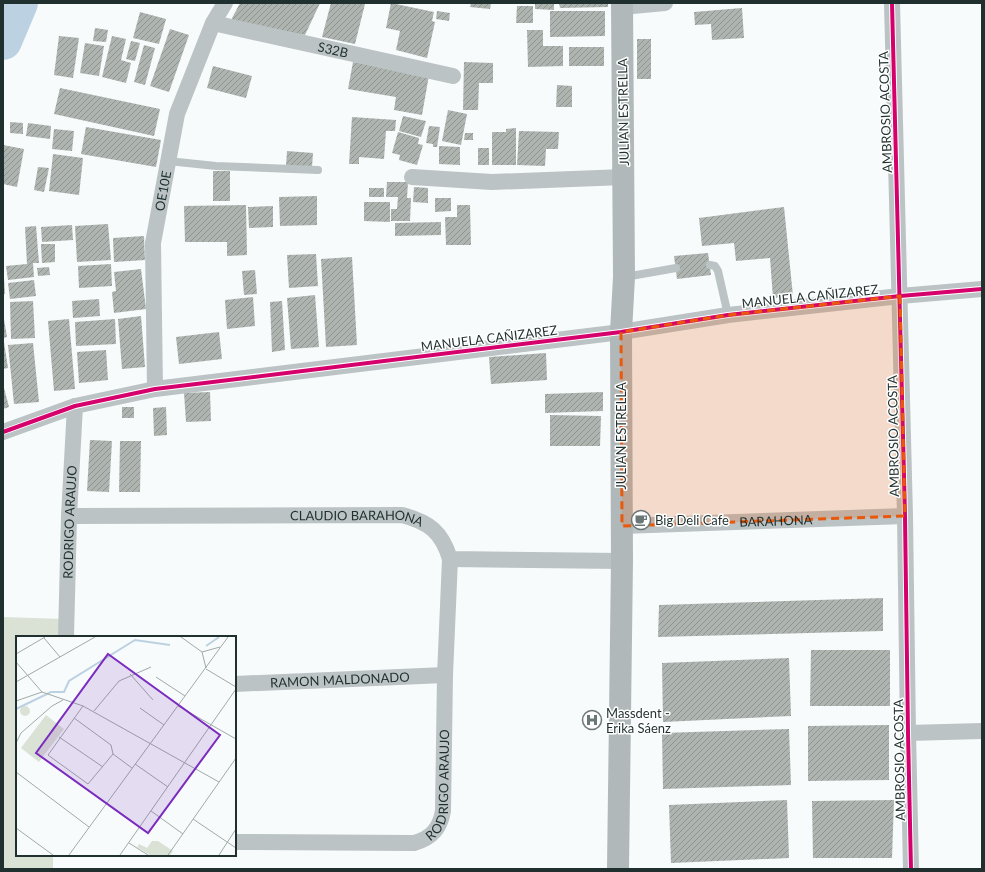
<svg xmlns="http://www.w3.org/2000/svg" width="985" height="872" font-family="Lato,sans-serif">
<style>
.park{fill:#dae1d5}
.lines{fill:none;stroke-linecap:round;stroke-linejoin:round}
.river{stroke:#bcd1e2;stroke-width:38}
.building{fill:url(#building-hatch)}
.lane{stroke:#bcc3c5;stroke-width:8}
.street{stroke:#bcc3c5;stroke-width:16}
.secondary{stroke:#b0b8ba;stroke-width:22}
.cycleway-casing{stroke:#fff;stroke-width:6}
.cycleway{stroke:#d6006c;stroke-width:4}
.marked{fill:#e8590c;fill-opacity:0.2;stroke:#e8590c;stroke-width:3;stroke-dasharray:8 5;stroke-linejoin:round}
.labels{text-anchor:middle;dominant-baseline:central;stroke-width:3;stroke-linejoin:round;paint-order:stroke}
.street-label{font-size:13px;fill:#1f302e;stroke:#fff}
.poi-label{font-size:13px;fill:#1f302e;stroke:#fff;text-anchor:start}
.inset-river{fill:none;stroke:#bcd1e2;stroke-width:2}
.inset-road{fill:none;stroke:#a1aaa9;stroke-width:1}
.view{fill:#7b2cbf;fill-opacity:0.15;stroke:#7b2cbf;stroke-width:2}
.inset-edge{fill:none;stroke:#1f302e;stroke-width:2}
</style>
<defs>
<pattern id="building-hatch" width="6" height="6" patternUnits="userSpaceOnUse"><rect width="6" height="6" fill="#aeb5b1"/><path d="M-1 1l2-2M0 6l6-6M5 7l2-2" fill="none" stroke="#8d9490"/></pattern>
</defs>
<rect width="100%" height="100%" fill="#f7fbfb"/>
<polygon class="park" points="3,617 63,619 62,637 17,637 17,855 53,855 53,869 3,869"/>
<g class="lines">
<polyline class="river" points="3,41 19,3"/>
</g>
<g class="building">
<polygon points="240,3 320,3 305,35 230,22"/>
<polygon points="331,3 359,3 365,4 355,44 322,37"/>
<polygon points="391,3 434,12 432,21 435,22 427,58 396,50 400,31 386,28"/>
<polygon points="471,3 491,3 490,9 470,7"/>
<polygon points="535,3 554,3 554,10 535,9"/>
<polygon points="559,3 608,3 608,7 560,8"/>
<polygon points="517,6 533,6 533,23 516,23"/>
<polygon points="742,8 744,38 712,40 711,24 695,25 694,12"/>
<polygon points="437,11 450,13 449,21 436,19"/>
<polygon points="550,11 605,11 605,36 550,37"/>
<polygon points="140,12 166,19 159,44 133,38"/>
<polygon points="95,28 108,30 106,42 93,41"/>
<polygon points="170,29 189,35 169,92 150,86"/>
<polygon points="527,30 543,30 543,46 563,46 563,66 528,67"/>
<polygon points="59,36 79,38 73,78 54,75"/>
<polygon points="112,36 126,39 121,60 131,63 126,83 102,77"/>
<rect x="637" y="39" width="14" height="40"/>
<polygon points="131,41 140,43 135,61 126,59"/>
<polygon points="85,43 104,46 99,76 80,73"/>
<polygon points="144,45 155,48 145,85 134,82"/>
<rect x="569" y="47" width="35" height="19"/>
<polygon points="353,62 429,75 422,115 394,110 396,97 348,89"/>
<polygon points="464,62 493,63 493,83 479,83 478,110 463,110"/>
<polygon points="213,66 252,76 246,98 207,88"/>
<polygon points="557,85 572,86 572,107 556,107"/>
<polygon points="60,88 160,109 154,136 54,114"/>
<polygon points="448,110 467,114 461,145 442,141"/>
<polygon points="403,116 426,121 421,137 399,131"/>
<polygon points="352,117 396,120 395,131 386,131 384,159 359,157 359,164 349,164"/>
<polygon points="10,122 23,123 23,134 10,133"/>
<polygon points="28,123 51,126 50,139 26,136"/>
<polygon points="429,126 440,127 437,147 433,147 433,144 426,143"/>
<polygon points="86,127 161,140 156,167 81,154"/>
<polygon points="516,128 516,165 492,165 492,132 506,132 506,129"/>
<polygon points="54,129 74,131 72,151 52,149"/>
<polygon points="519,131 559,132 558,149 546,149 545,166 517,165"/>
<polygon points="398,132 419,138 418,144 423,145 417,165 399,160 400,155 392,153"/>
<polygon points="465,133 473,133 473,140 464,140"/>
<polygon points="3,145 24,149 17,187 3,184"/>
<polygon points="439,146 460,147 460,165 439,164"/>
<rect x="478" y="148" width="11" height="17"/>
<polygon points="287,151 313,153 312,167 286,166"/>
<polygon points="53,154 83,158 79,195 49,191"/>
<polygon points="38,167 49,168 44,192 34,190"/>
<rect x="213" y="171" width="17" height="30"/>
<polygon points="387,182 408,182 407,198 411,198 410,221 391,221 391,209 397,209 398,197 386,197"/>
<polygon points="414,187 428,188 428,203 413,202"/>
<rect x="369" y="188" width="15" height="9"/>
<polygon points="317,196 317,225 280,226 279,197"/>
<polygon points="435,198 451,198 451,211 435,212"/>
<polygon points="364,202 390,202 390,222 364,221"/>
<polygon points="246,205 247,255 227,256 227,242 185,242 184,206"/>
<polygon points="457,205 470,205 471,245 446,245 445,217 457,217"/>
<polygon points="273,206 273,227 249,228 248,207"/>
<polygon points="784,207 793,296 773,298 770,258 736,261 734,243 702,246 699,218"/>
<polygon points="441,222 441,235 395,236 395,223"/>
<polygon points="108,224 111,260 77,262 75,226"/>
<polygon points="72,225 73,240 42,242 41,227"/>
<polygon points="36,226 39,263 33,263 34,277 8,280 6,266 27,264 25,227"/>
<polygon points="144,236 145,260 114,262 113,238"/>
<polygon points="41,244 55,244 55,262 42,263"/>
<polygon points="708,253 711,275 677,279 674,256"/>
<polygon points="316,254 318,286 289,288 287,255"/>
<polygon points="352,257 357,345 326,347 321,259"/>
<polygon points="111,264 112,286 79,288 78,266"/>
<polygon points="49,267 50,275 38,276 37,268"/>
<polygon points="141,269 146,309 114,313 112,292 116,291 114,272"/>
<polygon points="255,270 257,294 244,295 242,271"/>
<polygon points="3,278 4,278 5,294 3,294"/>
<polygon points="34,280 36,296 10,299 8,283"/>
<polygon points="315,295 319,347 291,349 287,298"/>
<polygon points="253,297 255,326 227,329 225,300"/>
<polygon points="99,299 100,316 73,318 72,301"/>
<polygon points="33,301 35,338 11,339 10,302"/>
<polygon points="282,301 285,350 272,352 270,302"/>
<polygon points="3,313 7,337 3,338"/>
<polygon points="141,316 145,367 122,369 118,319"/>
<polygon points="69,319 75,389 54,391 48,321"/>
<polygon points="115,319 116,344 76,346 75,322"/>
<polygon points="219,332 222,359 179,364 176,337"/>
<polygon points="3,342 4,342 8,368 3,369"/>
<polygon points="33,343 39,402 14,404 8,345"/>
<polygon points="106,350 108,380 79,383 77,352"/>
<polygon points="546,353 547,380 491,384 489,357"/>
<polygon points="3,384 9,407 3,409"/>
<polygon points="210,392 211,421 186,422 184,393"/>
<polygon points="603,392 603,411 545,413 545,394"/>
<rect x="122" y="407" width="12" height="11"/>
<polygon points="166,407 167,435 154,436 153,408"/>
<polygon points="550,415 601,416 600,446 550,446"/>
<polygon points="90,440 112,441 109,492 87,491"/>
<polygon points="120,441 141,441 140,492 119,492"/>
<polygon points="883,598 883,631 658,637 659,605"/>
<polygon points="811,650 890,650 890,706 810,706"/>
<polygon points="789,658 791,716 663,722 662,663"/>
<polygon points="889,725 889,780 808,781 808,726"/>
<polygon points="789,729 791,785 663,789 662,733"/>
<polygon points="787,800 789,858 671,863 669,805"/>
<polygon points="894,800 892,858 813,858 812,801"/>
</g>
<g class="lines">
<g class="lane">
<polyline points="168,161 216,166 318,170"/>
<polyline points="710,265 715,266 718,271 728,315"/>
<polyline points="625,277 676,268"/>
</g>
<g class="street">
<polyline points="892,3 905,516 908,733 911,869"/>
<polyline points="622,7 665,3"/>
<path id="s1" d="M 213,23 L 453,76"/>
<polyline points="412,177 492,182 624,177"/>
<path id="s2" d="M 155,389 L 153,243 L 177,114 L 213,23 L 225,3"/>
<polyline points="3,432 75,406 155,389 621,332 728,315 900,296 982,289"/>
<path id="s3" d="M 69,516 L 402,515 C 429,522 442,532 450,559 L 622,561"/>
<path id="s4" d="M 622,526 L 905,516"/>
<path id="s5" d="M 66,637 L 69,516 L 75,406"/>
<path id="s6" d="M 235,684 L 445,675"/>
<polyline points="908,733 982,731"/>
<path id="s7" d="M 235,842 L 414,843 C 432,838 440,828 443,811 L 445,675 L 450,559"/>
</g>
<polyline class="secondary" points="618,869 622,561 621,332 624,277 622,3"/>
<defs>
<g id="cycleway">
<polyline points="892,3 905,516 908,733 911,869"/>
<polyline points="3,432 75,406 155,389 621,332 728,315 900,296 982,289"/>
</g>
</defs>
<use href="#cycleway" class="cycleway-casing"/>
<use href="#cycleway" class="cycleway"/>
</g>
<path class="marked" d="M 900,296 L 905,516 L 622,526 L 621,332 L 728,315 Z"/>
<defs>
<symbol id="cafe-ring" viewBox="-11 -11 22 22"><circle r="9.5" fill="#fff" stroke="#6b7776" stroke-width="1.5"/><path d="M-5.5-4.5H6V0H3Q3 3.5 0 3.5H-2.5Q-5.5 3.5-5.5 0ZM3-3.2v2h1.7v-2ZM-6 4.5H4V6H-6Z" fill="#6b7776"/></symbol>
<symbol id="hospital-ring" viewBox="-11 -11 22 22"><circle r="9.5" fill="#fff" stroke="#6b7776" stroke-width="1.5"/><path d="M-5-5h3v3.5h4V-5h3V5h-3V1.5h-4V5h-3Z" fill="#6b7776"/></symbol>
</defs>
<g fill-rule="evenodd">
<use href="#cafe-ring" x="630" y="509" width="22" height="22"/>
<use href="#hospital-ring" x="581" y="709" width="22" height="22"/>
</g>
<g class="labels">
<g class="street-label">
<text stroke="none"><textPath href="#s1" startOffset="123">S32B</textPath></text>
<text transform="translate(623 112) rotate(-91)">JULIAN ESTRELLA</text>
<text transform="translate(885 112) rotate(-92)">AMBROSIO ACOSTA</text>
<text stroke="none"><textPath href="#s2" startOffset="199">OE10E</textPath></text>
<text transform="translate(810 296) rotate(-6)">MANUELA CAÑIZAREZ</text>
<text transform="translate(489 338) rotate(-7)">MANUELA CAÑIZAREZ</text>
<text transform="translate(621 436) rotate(-90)">JULIAN ESTRELLA</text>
<text transform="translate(893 436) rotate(-91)">AMBROSIO ACOSTA</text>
<text stroke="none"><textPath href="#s4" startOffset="154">BARAHONA</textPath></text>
<text stroke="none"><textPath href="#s3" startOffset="288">CLAUDIO BARAHONA</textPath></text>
<text stroke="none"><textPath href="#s5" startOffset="115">RODRIGO ARAUJO</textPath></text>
<text stroke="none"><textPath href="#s6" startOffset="105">RAMON MALDONADO</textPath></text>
<text transform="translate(899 760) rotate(-91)">AMBROSIO ACOSTA</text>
<text stroke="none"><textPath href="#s7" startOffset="250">RODRIGO ARAUJO</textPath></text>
</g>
<g class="poi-label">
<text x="655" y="520">Big Deli Cafe</text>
<text x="606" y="713">Massdent -<tspan x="606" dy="15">Erika Sáenz</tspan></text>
</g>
</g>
<g transform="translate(16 636)">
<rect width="220" height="220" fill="#f7fbfb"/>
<path d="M4 75a5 5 0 1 1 10 0a5 5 0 1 1-10 0ZM 30,79 L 48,93 L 23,126 L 5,112 ZM 136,205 L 142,205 L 157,215 L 154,219 L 134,219 L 121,211 L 123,208 L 131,212 Z" fill="#dae1d5"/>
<path class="inset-river" d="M 190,10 L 203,1M 0,73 L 35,56 L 48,56 L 53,45 L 119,4 L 154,9"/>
<path class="inset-road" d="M 165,1 L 186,16 L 190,32M 28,2 L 44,21M 186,16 L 204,11M 0,18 L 29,1M 0,26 L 26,56M 190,33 L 220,51M 114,38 L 137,64M 140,41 L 169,60M 0,46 L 79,1M 0,65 L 26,56 L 67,70 L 203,146M 67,70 L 32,119 L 72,148 L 97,118M 162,70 L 220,103M 124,72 L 148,89M 78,75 L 103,45 L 135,31M 58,82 L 95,109 L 97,118 L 116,132M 43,101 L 87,131M 0,107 L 5,97 L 36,70 L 47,64M 119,128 L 152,151M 0,136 L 73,191M 135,175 L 167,198M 177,183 L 220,212M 0,192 L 37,219M 113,207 L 132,219M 53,219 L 212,1M 104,219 L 220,53M 152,219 L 220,122M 203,219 L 220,193"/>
<path class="view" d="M 92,18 L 204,99 L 132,197 L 20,117 Z"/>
<rect width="220" height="220" class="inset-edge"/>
</g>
<rect width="985" height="872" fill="none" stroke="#1f302e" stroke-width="8"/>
</svg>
